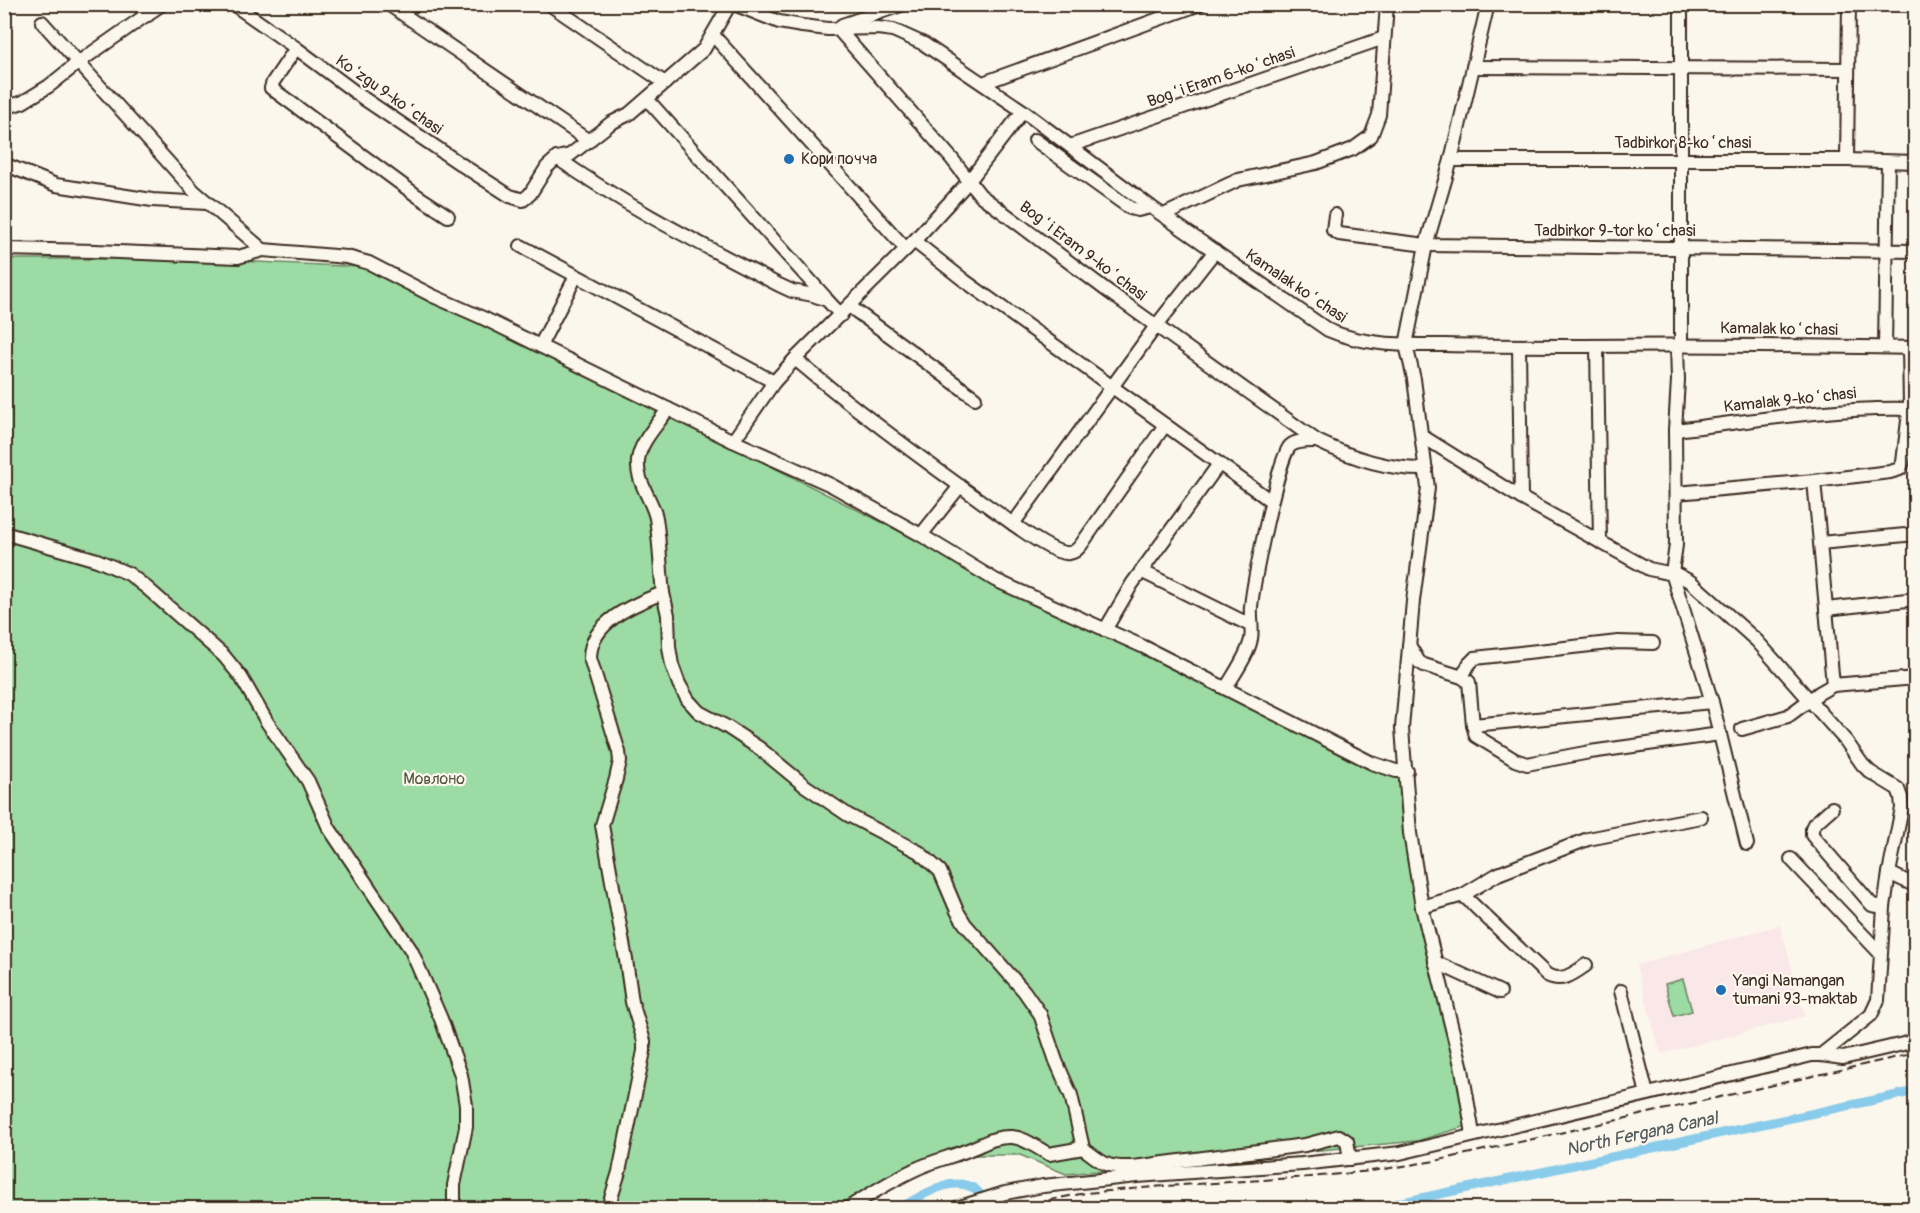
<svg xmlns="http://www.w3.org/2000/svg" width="1920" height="1213" font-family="Pangolin,sans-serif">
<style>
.built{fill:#fae7e8}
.green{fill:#9cdba4;stroke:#6c8261;stroke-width:1.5}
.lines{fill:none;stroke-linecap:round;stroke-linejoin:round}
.canal{stroke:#89cbea;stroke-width:9}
.minor-casing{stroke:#3b2a1e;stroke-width:16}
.minor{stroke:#fbf7ec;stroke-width:12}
.rail{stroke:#3b2a1e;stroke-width:2;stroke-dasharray:9 4.5;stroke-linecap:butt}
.poi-dot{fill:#1f6fb2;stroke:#fbf7ec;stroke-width:2}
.labels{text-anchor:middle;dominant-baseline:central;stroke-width:4.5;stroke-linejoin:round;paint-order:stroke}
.street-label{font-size:16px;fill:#3b2a1e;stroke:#fbf7ec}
.poi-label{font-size:16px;fill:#3b2a1e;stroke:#fbf7ec;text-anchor:start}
.park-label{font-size:16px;fill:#535640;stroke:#fbf7ec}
.water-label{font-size:18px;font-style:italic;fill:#525a5b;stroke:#fbf7ec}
</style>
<rect width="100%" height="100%" fill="#fbf7ec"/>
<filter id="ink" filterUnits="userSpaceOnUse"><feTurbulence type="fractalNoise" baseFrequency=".0167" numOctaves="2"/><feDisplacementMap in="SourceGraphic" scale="12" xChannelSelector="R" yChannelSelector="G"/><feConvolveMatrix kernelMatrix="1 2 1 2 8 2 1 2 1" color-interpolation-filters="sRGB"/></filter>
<g filter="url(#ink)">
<polygon class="built" points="1780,925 1805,1016 1661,1054 1636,965"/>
<g class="green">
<polygon points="4,259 197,259 363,267 662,411 1049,607 1402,775 1470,1125 1417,1141 1066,1174 1020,1155 955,1155 843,1208 5,1208"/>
<polygon points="1683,979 1692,1011 1674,1016 1665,984"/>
</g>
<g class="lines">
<g class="canal">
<path d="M 899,1208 C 921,1197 950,1174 975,1189 C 981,1193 985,1203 989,1208"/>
<polyline points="1375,1208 1916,1091"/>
</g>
<defs>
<g id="minor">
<polyline points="138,4 148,15"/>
<polyline points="233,4 296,48 363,98 465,167 510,196 523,200 530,194 547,167 557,158 570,155 611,123 629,114 704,49 730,4"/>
<polyline points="388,4 589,141"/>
<polyline points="549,4 665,83"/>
<path d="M 734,4 L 779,22 L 802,26 L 828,29 L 878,28 L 893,30 L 924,44 L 1023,111 L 1151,207 L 1328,330 C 1365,346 1405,345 1445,345 C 1491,346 1536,346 1582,346 C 1693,345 1804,346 1916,348"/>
<polyline points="42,22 194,191 263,250 347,257 369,263 433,296 483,318 733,441 831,485 921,535 995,580 1144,647 1372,763 1396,771 1407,771"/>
<polyline points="842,25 904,4"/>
<path d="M 838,29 L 952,159 L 980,195 L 1109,292 L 1317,441 C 1350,457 1388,470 1426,469"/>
<polyline points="713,35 906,249"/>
<polyline points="296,48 273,82 271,88 416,195 448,216"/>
<polyline points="1473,67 1847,69"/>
<polyline points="983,83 1200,4"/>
<polyline points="647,99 825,297"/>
<polyline points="4,108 23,102 49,86 79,62 162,4"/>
<polyline points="1035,140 1130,208 1138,210 1151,207"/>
<polyline points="1070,146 1384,38"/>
<path d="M 557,158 C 627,207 703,245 779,285 L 792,291 L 813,295 L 827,300 L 841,315"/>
<polyline points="1451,160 1847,160 1916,162"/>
<polyline points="1847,160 1849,4"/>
<polyline points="4,164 56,185 152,200 207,203"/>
<polyline points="1164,215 1238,180 1316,163 1353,149 1371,136 1379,115 1387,4"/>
<polyline points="1335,215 1333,230 1339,234 1426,245 1916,251"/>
<polyline points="914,241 965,281 1271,501"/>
<polyline points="521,246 774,382"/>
<polyline points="4,249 95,251 238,257 263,250"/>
<polyline points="849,306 975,398"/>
<polyline points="1677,345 1678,380 1675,430 1676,545 1672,573 1712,702 1747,844"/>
<polyline points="1681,345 1681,4"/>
<polyline points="540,346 576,276"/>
<polyline points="1519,346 1521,498"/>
<polyline points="1597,346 1600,542"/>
<polyline points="1885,347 1888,162"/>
<path d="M 795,359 C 859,413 927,463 995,511 C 1011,522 1049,552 1066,553 C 1073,554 1077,550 1081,545 L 1165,425"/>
<path d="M 1675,430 C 1753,421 1831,407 1909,409"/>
<polyline points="733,441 774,382 795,359 914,241 969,181 1023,111"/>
<polyline points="1814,481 1890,472 1900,469 1903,462 1910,404 1909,348"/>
<polyline points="1676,493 1814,481 1820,543"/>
<polyline points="1013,524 1156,326 1215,251"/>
<polyline points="4,533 97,560 129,574 147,588 224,656 241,677 267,722 308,781 329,828 411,950 441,1019 461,1075 466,1105 466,1127 454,1185 454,1208"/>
<polyline points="1916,534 1820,543 1833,685 1916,678"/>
<polyline points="921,535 960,486"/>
<polyline points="1141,571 1250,625"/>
<path d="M 663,593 C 660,568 660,543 656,518 C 652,499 636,482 638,461 C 639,443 658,424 668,409"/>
<polyline points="1826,609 1916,599"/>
<polyline points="1105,630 1132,584 1219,464"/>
<polyline points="1409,645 1419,662 1424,665 1462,677 1469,682 1473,725 1712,702"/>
<polyline points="1462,677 1469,664 1475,658 1618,642 1653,643"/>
<path d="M 1226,688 C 1234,674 1248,655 1251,639 C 1253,630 1250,617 1251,607 C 1253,584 1278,458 1290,446 C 1297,440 1308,441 1317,441"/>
<polyline points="1473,725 1476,736 1515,760 1527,764 1590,752 1720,734"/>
<polyline points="1742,729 1788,716 1819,693 1833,685"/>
<polyline points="1832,808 1814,824 1812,828 1812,835 1872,905 1884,907"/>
<polyline points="1791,859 1880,953"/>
<polyline points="1889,873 1916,886"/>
<path d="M 1463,895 L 1547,975 C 1562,983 1573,974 1586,965"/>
<polyline points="1422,907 1463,895 1498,874 1588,839 1701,817"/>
<polyline points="1435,962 1500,992"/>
<polyline points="1621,991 1647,1094"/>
<polyline points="1821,1055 1843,1058 1916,1041"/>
<polyline points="1473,1134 1462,1069 1422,907 1410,833 1402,728 1413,601 1428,488 1414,379 1406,345 1426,245 1451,160 1488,4"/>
<path d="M 608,1208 L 619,1172 L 644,1051 L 644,1041 L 632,1002 L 626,960 L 602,825 L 616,779 L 620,761 L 619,752 L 590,658 C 590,622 634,604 663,593 L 668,615 L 669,647 L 672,665 L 679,684 L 688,700 L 699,712 L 727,727 L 759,748 L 804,785 L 848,815 L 919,852 L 940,871 L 957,911 L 965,924 L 1024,991 L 1040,1014 L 1056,1061 L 1071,1095 L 1083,1148 C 1104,1164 1106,1168 1133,1167 L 1305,1145 L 1339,1136 L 1347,1141 L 1350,1159"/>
<path d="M 848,1208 C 870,1194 892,1180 916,1169 C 933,1161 951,1157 968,1150 C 984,1144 994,1136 1012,1137 C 1026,1138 1036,1148 1049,1154 L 1083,1148"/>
<polyline points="957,1208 1005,1193 1043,1186 1137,1176 1302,1164 1400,1153 1812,1055 1821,1055 1871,1015 1878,1000 1884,907 1889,873 1902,808 1901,797 1898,789 1870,772 1862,764 1846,741 1757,641 1691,582 1678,575 1649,569 1521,498 1422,436"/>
</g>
</defs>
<use href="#minor" class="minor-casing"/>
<use href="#minor" class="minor"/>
<polyline class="rail" points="1009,1208 1085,1193 1165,1186 1310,1177 1371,1171 1435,1161 1916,1053"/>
</g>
</g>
<g class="poi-dot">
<circle cx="789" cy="159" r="6"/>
<circle cx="1721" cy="990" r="6"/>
</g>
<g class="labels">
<g class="street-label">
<text transform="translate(1221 77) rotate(-19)">Bogʻi Eram 6-koʻchasi</text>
<text transform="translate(389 95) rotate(35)">Koʻzgu 9-koʻchasi</text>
<text x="1683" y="143">Tadbirkor 8-koʻchasi</text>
<text x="1615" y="231">Tadbirkor 9-tor koʻchasi</text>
<text transform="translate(1083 251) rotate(37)">Bogʻi Eram 9-koʻchasi</text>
<text transform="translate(1296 286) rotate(34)">Kamalak koʻchasi</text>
<text transform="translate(1779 329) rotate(1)">Kamalak koʻchasi</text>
<text transform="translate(1790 400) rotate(-6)">Kamalak 9-koʻchasi</text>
</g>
<g class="poi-label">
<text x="801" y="159">Кори почча</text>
<text x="1733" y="981">Yangi Namangan<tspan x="1733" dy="18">tumani 93-maktab</tspan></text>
</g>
<g class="park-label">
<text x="434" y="779">Мовлоно</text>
</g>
<g class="water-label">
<text transform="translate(1642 1134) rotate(-12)">North Fergana Canal</text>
</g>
</g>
<rect width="1920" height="1213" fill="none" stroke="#fbf7ec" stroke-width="24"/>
<rect x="12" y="12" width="1896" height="1189" fill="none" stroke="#3b2a1e" stroke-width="2" filter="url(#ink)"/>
</svg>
